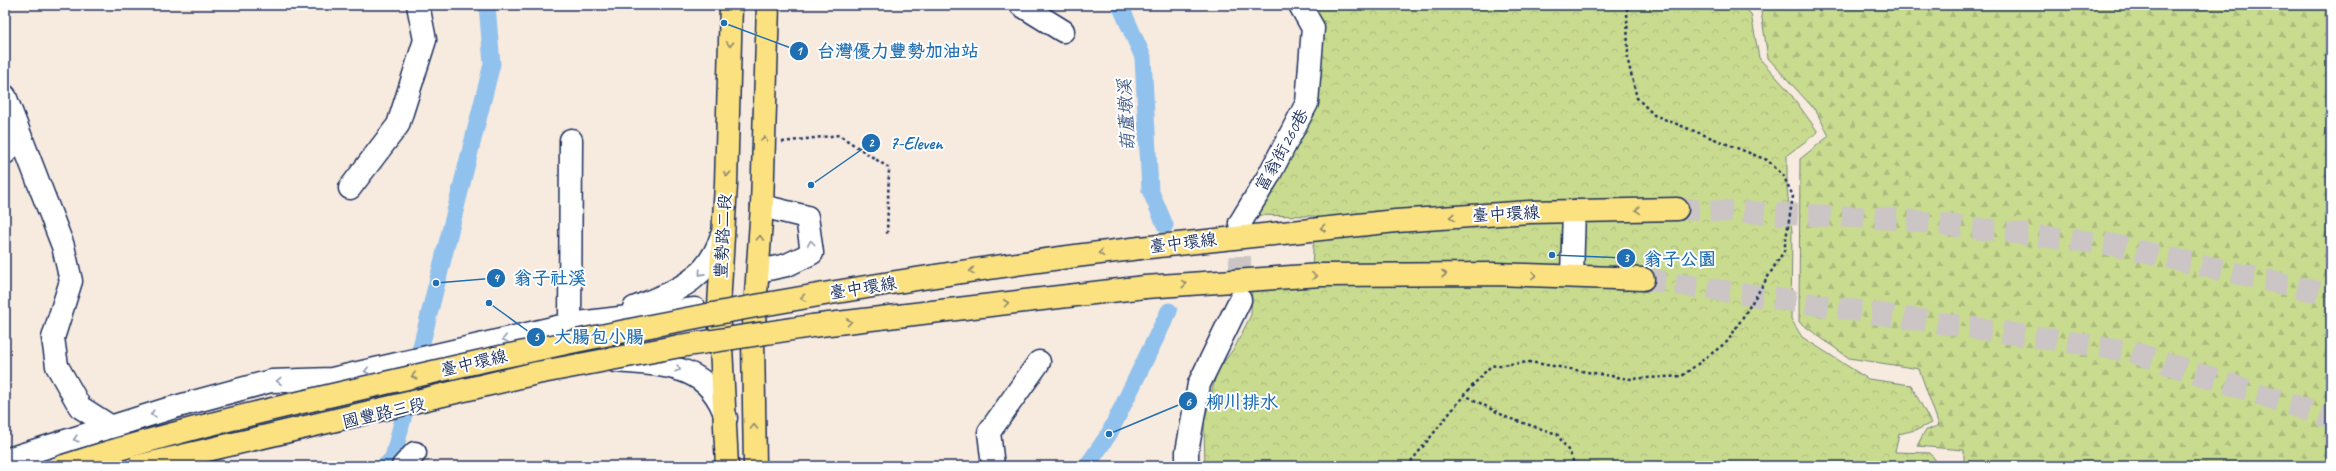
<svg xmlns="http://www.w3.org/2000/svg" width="2336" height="471" font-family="Caveat,'LXGW WenKai TC',sans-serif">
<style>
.forest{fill:url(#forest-firs);stroke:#728576}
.park{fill:url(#park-crowns);stroke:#728576}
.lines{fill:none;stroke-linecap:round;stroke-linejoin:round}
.canal{stroke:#91c2ed;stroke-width:17}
.minor-tunnel{stroke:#cbc5c5;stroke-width:22;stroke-dasharray:22 11;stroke-linecap:butt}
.highway-tunnel{stroke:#cbc5c5;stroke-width:22;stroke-dasharray:22 11;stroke-linecap:butt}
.minor-casing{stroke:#1b2f5e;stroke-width:25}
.major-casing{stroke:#1b2f5e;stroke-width:25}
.highway-casing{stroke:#1b2f5e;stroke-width:25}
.path{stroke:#1b2f5e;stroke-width:2.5;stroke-dasharray:3 3;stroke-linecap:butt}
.minor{stroke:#fff;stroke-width:22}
.major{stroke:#fbe180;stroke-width:22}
.highway{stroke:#fbe180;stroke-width:22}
.highway-bridge-casing{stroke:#1b2f5e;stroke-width:25;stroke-linecap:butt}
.highway-bridge{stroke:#fbe180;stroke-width:22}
.oneway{stroke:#8b886f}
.oneway2{stroke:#8d97ae}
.labels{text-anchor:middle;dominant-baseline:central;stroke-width:4;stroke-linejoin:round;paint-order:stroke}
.street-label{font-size:17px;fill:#1b2f5e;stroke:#fff}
.water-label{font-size:18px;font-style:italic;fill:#3e5b89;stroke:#fff}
.leader{fill:none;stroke:#1f6fb2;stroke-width:1.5}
.callout-dot{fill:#1f6fb2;stroke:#fff;stroke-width:1.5}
.mark-label{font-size:12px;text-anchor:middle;font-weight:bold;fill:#fff}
.callout-label{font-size:18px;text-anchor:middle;font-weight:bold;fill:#1f6fb2;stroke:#fff;stroke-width:4;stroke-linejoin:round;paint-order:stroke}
</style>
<defs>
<pattern id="forest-firs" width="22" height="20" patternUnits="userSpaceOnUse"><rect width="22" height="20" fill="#c9db8f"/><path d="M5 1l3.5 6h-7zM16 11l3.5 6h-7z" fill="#acbc7e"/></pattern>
<pattern id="park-crowns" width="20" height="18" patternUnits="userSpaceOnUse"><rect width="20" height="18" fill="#c9db8f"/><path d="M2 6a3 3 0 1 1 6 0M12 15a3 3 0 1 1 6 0" fill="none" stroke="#acbc7e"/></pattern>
</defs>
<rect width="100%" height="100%" fill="#f7eadf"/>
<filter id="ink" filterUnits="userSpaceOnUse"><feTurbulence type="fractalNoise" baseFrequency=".025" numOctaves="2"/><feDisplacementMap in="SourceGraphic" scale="8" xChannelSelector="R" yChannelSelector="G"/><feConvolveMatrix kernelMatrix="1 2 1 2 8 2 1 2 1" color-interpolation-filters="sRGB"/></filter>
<g filter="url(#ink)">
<polygon class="forest" points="1760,5 2331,5 2331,466 1964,466 1964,450 1917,446 1925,431 1939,425 1919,369 1849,358 1799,322 1800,159 1829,136 1816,111 1768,58"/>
<polygon class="park" points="1306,5 1742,5 1751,14 1759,58 1787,89 1818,132 1787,155 1787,188 1792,231 1791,319 1802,337 1868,379 1911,385 1931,423 1919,429 1899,434 1895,452 1930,453 1940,466 1205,466 1204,422 1217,371 1235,347 1251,315 1252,286 1311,286 1315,216 1247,215 1311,113"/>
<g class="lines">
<g class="canal">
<polyline points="1120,5 1143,57 1150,190 1165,225"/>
<polyline points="385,466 393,458 492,64 487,5"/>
<polyline points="1087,466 1109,434 1169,311"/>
</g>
<polyline class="minor-tunnel" points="1240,223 1240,299"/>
<g class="highway-tunnel">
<polyline points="1677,209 1899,219 2114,245 2331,295"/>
<polyline points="1643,279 2130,351 2331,418"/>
</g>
<defs>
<g id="minor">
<polyline points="1021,5 1063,31"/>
<polyline points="5,96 63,246 71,281 53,338 57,366 80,407 113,428 133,466"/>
<polyline points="5,153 19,136"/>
<polyline points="350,188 398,125 425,40 418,5"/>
<polyline points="1240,223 1268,177 1307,103 1313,28 1300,5"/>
<polyline points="759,271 787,265 812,253 807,217 762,206"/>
<polyline points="1572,276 1574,211"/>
<path d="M 634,308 C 675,291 708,281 722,235"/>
<polyline points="570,324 571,140"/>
<path d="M 615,361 C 662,365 710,363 726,418"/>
<polyline points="5,460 171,408 271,381 332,379 570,324 695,309"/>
<polyline points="403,466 415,453"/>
<polyline points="993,466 989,432 1039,362"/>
<polyline points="1187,466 1187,452 1199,384 1240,300"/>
</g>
<g id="major">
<polyline points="727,466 719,306 726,184 731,5"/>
<polyline points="755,466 753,339 762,206 768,5"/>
</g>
<g id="highway">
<polyline points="1140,248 1396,221 1530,212 1677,209"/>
<polyline points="1145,287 1321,275 1495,274 1643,279"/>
</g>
</defs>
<use href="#minor" class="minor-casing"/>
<use href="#major" class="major-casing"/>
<use href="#highway" class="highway-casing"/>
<g class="path">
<polyline points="782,142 839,135 889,168 887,235"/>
<polyline points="1463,394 1508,418 1557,434 1570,453 1575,466"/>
<path d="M 1407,466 C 1435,433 1460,397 1491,366 L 1530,362 L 1628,379 L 1682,376 L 1728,341 L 1784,251 L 1793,196 L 1783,175 L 1767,160 L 1654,115 L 1637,98 L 1628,61 L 1627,5"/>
</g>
<use href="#minor" class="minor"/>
<use href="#major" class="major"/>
<use href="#highway" class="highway"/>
<defs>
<g id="highway-bridge">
<path d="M 64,466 C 178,429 294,404 411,377 C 651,322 895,277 1140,248"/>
<polyline points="139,466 537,373 680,346 812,326 1145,287"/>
</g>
</defs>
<use href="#highway-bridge" class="highway-bridge-casing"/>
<use href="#highway-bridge" class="highway-bridge"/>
</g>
<defs><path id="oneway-chevron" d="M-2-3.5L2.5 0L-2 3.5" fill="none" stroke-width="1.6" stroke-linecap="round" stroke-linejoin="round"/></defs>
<g class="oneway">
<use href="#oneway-chevron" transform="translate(730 44) rotate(92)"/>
<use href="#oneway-chevron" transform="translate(764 139) rotate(-88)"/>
<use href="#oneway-chevron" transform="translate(727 174) rotate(92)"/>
<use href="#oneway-chevron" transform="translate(1638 210) rotate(179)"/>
<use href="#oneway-chevron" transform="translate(1452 217) rotate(176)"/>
<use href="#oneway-chevron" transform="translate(1323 228) rotate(174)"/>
<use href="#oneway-chevron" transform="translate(760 238) rotate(-87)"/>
<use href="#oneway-chevron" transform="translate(1101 253) rotate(173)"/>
<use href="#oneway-chevron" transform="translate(972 271) rotate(171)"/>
<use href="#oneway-chevron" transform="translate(1444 274)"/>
<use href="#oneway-chevron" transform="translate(1534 275) rotate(2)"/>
<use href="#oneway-chevron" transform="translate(1314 276) rotate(-3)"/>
<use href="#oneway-chevron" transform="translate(1184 284) rotate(-5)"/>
<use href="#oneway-chevron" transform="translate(803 298) rotate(170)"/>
<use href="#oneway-chevron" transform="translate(1006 303) rotate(-7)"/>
<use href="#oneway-chevron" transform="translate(849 322) rotate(-7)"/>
<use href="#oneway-chevron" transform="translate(414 376) rotate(167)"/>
<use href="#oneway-chevron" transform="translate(754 427) rotate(-90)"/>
</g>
<g class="oneway2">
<use href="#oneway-chevron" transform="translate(811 243) rotate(-97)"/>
<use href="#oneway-chevron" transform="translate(701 273) rotate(132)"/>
<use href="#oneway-chevron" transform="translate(505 339) rotate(167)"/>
<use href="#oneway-chevron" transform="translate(678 369) rotate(19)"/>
<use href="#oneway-chevron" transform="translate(367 371) rotate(167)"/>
<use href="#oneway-chevron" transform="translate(279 381) rotate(178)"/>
<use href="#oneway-chevron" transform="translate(153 414) rotate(162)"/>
<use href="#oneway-chevron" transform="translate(76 439) rotate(163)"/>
</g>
</g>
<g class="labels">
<g class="street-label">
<text transform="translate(1282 150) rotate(-61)">富翁街260巷</text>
<text transform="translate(1506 214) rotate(-3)">臺中環線</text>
<text transform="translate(723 236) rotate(-87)">豐勢路二段</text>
<text transform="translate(1183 243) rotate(-7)">臺中環線</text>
<text transform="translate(863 288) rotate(-9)">臺中環線</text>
<text transform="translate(474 363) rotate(-13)">臺中環線</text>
<text transform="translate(384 413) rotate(-13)">國豐路三段</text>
</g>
<g class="water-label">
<text transform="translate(1126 115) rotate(-93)">葫蘆墩溪</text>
</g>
</g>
<path class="leader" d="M724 23L799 51M811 185L871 143M1552 255L1626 258M436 283L496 278M489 303L536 337M1109 434L1188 401"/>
<g class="callout-dot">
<circle cx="724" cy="23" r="4"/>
<circle cx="811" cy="185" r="4"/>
<circle cx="1552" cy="255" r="4"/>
<circle cx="436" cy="283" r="4"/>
<circle cx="489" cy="303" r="4"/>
<circle cx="1109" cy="434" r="4"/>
<circle cx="799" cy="51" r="10"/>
<circle cx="871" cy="143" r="10"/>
<circle cx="1626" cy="258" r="10"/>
<circle cx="496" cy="278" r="10"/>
<circle cx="536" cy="337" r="10"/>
<circle cx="1188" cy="401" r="10"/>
</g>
<g class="mark-label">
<text x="799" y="55">1</text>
<text x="871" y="147">2</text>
<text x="1626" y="262">3</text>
<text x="496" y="282">4</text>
<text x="536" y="341">5</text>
<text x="1188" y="406">6</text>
</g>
<g class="callout-label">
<text x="898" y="57">台灣優力豐勢加油站</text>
<text x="916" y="149">7-Eleven</text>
<text x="1680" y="265">翁子公園</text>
<text x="550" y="284">翁子社溪</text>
<text x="599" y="343">大腸包小腸</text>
<text x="1242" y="408">柳川排水</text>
</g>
<rect width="2336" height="471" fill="none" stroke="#fff" stroke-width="20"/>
<rect x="10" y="10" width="2316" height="451" fill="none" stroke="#1b2f5e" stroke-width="1.5" filter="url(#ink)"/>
</svg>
